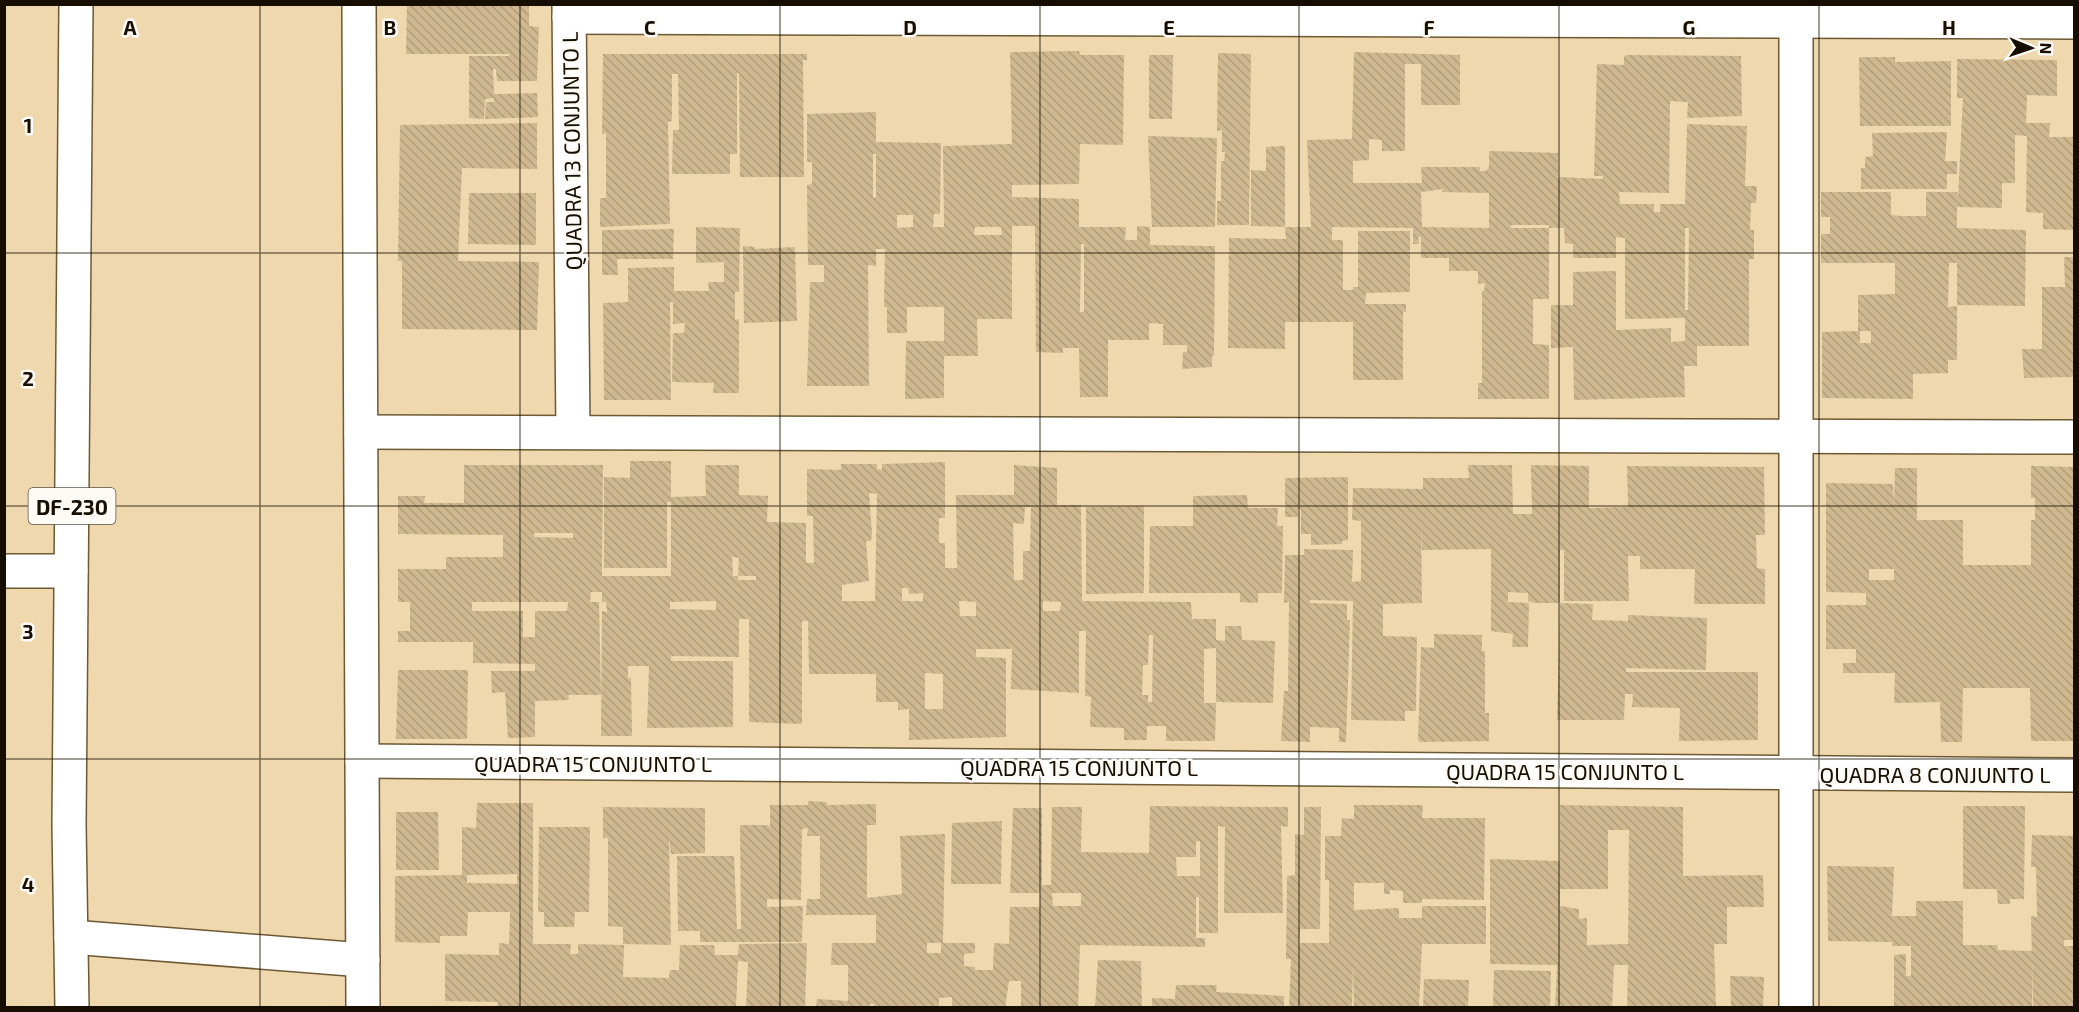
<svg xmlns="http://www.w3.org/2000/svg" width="2079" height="1012" font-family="'Exo 2',sans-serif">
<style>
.building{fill:url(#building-back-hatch);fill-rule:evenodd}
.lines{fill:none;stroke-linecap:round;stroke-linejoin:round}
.minor-casing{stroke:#6d5933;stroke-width:36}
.major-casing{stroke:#6d5933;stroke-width:36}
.minor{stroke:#fff;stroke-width:33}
.major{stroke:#fff;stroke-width:33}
.grid{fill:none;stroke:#160e01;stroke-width:1.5;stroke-opacity:0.55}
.labels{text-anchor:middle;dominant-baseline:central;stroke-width:5;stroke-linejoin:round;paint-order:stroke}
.shield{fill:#fefbf7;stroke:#5c554b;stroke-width:1.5}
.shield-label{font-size:21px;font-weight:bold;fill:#160e01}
.street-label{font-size:22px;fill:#160e01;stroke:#fefbf7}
.grid-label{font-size:20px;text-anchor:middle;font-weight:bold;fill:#160e01;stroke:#fefbf7;stroke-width:5;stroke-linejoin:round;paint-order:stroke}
</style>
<defs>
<pattern id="building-back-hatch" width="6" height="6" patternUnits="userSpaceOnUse" patternTransform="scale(1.5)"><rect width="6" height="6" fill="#cfb88f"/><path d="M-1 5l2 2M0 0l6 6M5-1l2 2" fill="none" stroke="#b19d7a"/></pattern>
</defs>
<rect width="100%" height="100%" fill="#efd7ae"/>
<g class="building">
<polygon points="407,4 529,4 529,26 539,27 537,81 497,81 496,69 493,69 494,94 537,93 538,117 485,119 486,102 494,102 494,98 485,99 484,119 469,118 469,56 509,56 510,54 406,54"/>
<path d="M 1079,51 L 1080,55 L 1124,55 L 1123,145 L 1080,144 L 1079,184 L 1012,185 L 1012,197 L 1079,199 L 1079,227 L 1126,227 L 1125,240 L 1137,240 L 1137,226 L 1150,227 L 1150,245 L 1215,246 L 1214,356 L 1212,356 L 1212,367 L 1182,369 L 1183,352 L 1187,352 L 1187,345 L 1163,345 L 1163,324 L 1149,323 L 1149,340 L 1108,340 L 1108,397 L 1080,397 L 1079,348 L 1063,348 L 1063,353 L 1036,352 L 1035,226 L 1012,226 L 1012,319 L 977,319 L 978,356 L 944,356 L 944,398 L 905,399 L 906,341 L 944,341 L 944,307 L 907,307 L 907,333 L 887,333 L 887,307 L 884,307 L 885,249 L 876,249 L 876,266 L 868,265 L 869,386 L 807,386 L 810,282 L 824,282 L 824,265 L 808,265 L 807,185 L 812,184 L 812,162 L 807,162 L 807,114 L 876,112 L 876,142 L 941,143 L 940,214 L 934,214 L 933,227 L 944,227 L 943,146 L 1012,144 L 1010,52 ZM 873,154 L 876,154 L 876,197 L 873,198 ZM 897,215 L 913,215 L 913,227 L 897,228 ZM 975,227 L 1001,227 L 1002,235 L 974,235 ZM 1081,244 L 1084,244 L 1084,312 L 1080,312 Z"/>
<path d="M 1354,52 L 1460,55 L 1460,105 L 1421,105 L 1421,64 L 1405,64 L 1405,151 L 1382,151 L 1382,140 L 1369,139 L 1369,160 L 1353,161 L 1353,183 L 1422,183 L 1421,167 L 1480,167 L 1480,171 L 1486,171 L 1489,167 L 1489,151 L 1558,153 L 1558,177 L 1603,179 L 1603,176 L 1594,176 L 1597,64 L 1624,65 L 1624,56 L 1627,55 L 1741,56 L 1742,116 L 1687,118 L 1688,102 L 1670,101 L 1669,193 L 1619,192 L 1620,204 L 1654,204 L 1654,212 L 1660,212 L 1660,204 L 1685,204 L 1687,124 L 1747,126 L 1745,186 L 1757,186 L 1756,203 L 1751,203 L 1750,230 L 1754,230 L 1754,259 L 1749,259 L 1749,346 L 1697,346 L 1697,366 L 1684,366 L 1685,397 L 1574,400 L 1573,347 L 1551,348 L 1551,305 L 1573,305 L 1573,272 L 1616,271 L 1616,330 L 1671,328 L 1671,342 L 1685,341 L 1685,318 L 1625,319 L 1625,238 L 1616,237 L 1616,258 L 1573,258 L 1573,244 L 1565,243 L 1564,228 L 1549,228 L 1549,225 L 1511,225 L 1511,228 L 1549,228 L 1549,299 L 1533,299 L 1533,344 L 1549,345 L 1549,399 L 1478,399 L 1478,383 L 1482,383 L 1482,291 L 1484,291 L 1485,283 L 1478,284 L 1478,271 L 1449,271 L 1449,258 L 1421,258 L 1421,237 L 1418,237 L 1419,244 L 1413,244 L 1413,228 L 1332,227 L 1332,240 L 1343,240 L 1343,290 L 1353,290 L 1353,287 L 1358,287 L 1358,231 L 1410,231 L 1410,292 L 1366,293 L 1365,304 L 1406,304 L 1406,312 L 1403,312 L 1403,380 L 1353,380 L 1353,322 L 1285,322 L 1285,349 L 1228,348 L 1229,238 L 1286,239 L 1285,227 L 1311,227 L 1307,140 L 1352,139 ZM 1443,189 L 1442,192 L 1489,193 L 1489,228 L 1422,227 L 1421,192 ZM 1685,228 L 1689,228 L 1688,310 L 1685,310 Z"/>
<polygon points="1218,53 1251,54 1249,225 1217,225 1217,201 1221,201 1221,161 1224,161 1225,152 1222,152 1222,130 1217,131"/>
<polygon points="603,54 807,54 807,60 803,60 804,177 740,177 739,73 737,73 737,154 730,154 730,174 672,174 673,130 679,130 678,74 672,74 672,121 668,122 670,224 600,227 600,198 606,198 606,133 602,134"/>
<polygon points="1149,55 1173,55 1172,119 1149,119"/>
<polygon points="1859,57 1895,57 1895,62 1951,61 1951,126 1860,126"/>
<path d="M 1957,59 L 2057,60 L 2057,96 L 2027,95 L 2026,123 L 2050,123 L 2049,137 L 2074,137 L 2074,230 L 2043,229 L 2043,213 L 2026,212 L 2027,136 L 2015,135 L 2015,183 L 2002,183 L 2002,208 L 1957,207 L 1957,228 L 2026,230 L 2025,306 L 1957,305 L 1957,263 L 1949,263 L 1948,307 L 1957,306 L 1957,360 L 1948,360 L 1948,373 L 1913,374 L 1913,399 L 1822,398 L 1822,332 L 1858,331 L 1858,295 L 1895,294 L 1895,263 L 1821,263 L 1821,234 L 1830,234 L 1830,217 L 1821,217 L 1821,192 L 1891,192 L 1891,215 L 1901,216 L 1926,216 L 1926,192 L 1957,192 L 1958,198 L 1963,98 L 1957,98 ZM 1860,331 L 1871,331 L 1871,343 L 1860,343 Z"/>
<polygon points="537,123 537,169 462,168 458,261 539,262 537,330 402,329 402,261 398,261 400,125"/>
<polygon points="1947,132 1945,161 1957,161 1957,174 1947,174 1947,189 1861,189 1861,168 1865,168 1865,157 1873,156 1872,133"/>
<polygon points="1148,136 1217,138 1215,227 1152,227"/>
<polygon points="1285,146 1285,227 1251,226 1251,170 1266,171 1266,147"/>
<polygon points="469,193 536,193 536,245 468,244"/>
<polygon points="696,227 740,228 739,292 735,292 735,320 739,319 739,393 713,393 714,383 672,382 673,333 684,333 685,323 673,324 673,302 670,302 671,400 604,400 603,303 628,302 628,268 674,267 674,291 709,291 708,282 724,282 724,262 696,263"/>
<polygon points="674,229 673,259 617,259 618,275 602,275 602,230"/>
<polygon points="743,246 755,247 755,249 795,247 797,321 744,323"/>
<polygon points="2064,257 2074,257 2074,377 2024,378 2022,349 2042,349 2042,287 2065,287"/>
<path d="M 630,461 L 671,461 L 671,497 L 706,496 L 705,465 L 739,465 L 739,495 L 768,496 L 767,522 L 806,523 L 806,563 L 814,563 L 813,516 L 807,516 L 807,469 L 841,470 L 841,464 L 877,464 L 877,469 L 882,470 L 882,464 L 945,462 L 945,518 L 939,518 L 939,543 L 945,543 L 945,568 L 957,568 L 956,495 L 1014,495 L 1014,465 L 1057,468 L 1057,505 L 1081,505 L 1082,601 L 1191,602 L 1192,619 L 1216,619 L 1216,640 L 1225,641 L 1225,626 L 1241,626 L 1242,640 L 1275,641 L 1273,703 L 1216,702 L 1216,648 L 1204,649 L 1204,703 L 1216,703 L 1215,741 L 1166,741 L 1166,726 L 1147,726 L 1147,740 L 1124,740 L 1124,728 L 1090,727 L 1091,697 L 1085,696 L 1086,631 L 1079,631 L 1079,693 L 1011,689 L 1012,649 L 976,649 L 976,657 L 1006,658 L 1006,737 L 909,740 L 909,709 L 898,710 L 898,702 L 876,702 L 876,674 L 809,674 L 808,621 L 802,621 L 802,724 L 749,722 L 749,619 L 739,619 L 739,657 L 671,656 L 671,661 L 733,661 L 733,727 L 647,728 L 649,666 L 628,666 L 628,678 L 631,678 L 632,736 L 601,736 L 602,611 L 607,612 L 606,602 L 602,602 L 602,592 L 591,592 L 590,602 L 599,602 L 601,695 L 568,695 L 569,700 L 535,701 L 535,737 L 508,738 L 505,692 L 492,693 L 491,671 L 535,671 L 535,664 L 473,663 L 473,642 L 398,642 L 398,631 L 410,631 L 410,602 L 398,602 L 398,569 L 446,569 L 446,557 L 503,557 L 503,535 L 398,534 L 398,496 L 425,496 L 424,503 L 464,503 L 464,465 L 603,465 L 602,576 L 671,576 L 671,502 L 667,502 L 667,568 L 604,568 L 604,477 L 630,478 ZM 869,493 L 877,494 L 875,601 L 842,601 L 842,585 L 869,581 L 866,541 L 871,541 L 872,534 ZM 1025,507 L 1031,507 L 1030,551 L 1023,551 L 1023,580 L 1014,580 L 1013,523 L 1024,524 ZM 534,533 L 573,533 L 573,538 L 534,537 ZM 732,557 L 739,558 L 738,576 L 756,576 L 756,580 L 738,580 L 738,576 L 733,576 ZM 902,588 L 908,588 L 909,594 L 923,593 L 923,601 L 902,601 ZM 716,601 L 716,610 L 670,609 L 670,602 ZM 959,601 L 976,602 L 976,616 L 960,616 ZM 1043,601 L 1061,602 L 1060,611 L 1043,611 ZM 472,602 L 568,602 L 567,611 L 535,611 L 535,637 L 523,637 L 523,611 L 472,611 ZM 1149,635 L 1153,635 L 1152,702 L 1148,702 L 1148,695 L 1142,695 L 1143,665 L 1148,665 ZM 925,673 L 943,674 L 943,709 L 925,709 Z"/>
<polygon points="1468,465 1512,465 1513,514 1532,514 1531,465 1589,466 1589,508 1628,507 1627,466 1764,467 1765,535 1756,535 1757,568 1765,569 1765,604 1694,604 1695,569 1640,569 1640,556 1628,556 1629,601 1564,601 1564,550 1560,550 1560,603 1534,603 1528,601 1528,593 1508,592 1508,602 1529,603 1528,647 1512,647 1513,634 1491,631 1491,549 1422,550 1421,521 1422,603 1383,604 1383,636 1417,637 1416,711 1405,711 1405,721 1351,720 1353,601 1310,600 1310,603 1347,604 1347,620 1350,620 1346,742 1339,742 1339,728 1310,727 1310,742 1281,741 1284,691 1288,691 1289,602 1284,603 1285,555 1304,555 1304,549 1353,550 1352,582 1361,581 1361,521 1352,520 1353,488 1423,489 1423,478 1469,478"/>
<path d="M 2031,466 L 2074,467 L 2074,741 L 2031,741 L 2030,688 L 1963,688 L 1962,742 L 1941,742 L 1940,702 L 1894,703 L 1895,673 L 1843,673 L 1843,663 L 1856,663 L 1856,649 L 1826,649 L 1826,605 L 1866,605 L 1866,593 L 1826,592 L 1826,483 L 1893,484 L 1894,504 L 1895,468 L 1917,468 L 1917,520 L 1963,520 L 1963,565 L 2031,565 L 2031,520 L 2035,520 L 2035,498 L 2031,498 ZM 1869,569 L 1894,569 L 1894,580 L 1869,580 Z"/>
<polygon points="1348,477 1348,540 1342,541 1342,544 1311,545 1311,534 1301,534 1301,509 1298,509 1298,517 1285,517 1285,478"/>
<polygon points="1247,495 1248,508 1278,508 1277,526 1283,526 1282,593 1258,593 1258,603 1240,602 1240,593 1149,593 1150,526 1193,526 1193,496"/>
<polygon points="1144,506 1144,593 1086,594 1086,507"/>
<polygon points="1560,603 1593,604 1592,620 1628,621 1628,615 1707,618 1706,670 1626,668 1626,672 1758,672 1758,740 1679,741 1680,708 1632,707 1633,694 1625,694 1624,720 1557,720"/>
<polygon points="1434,634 1482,635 1482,651 1485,651 1485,713 1489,713 1489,741 1420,742 1418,740 1421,647 1434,648"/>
<polygon points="398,670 468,670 467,739 396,739"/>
<path d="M 808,801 L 827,802 L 827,805 L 876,804 L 876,825 L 867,825 L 867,898 L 902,894 L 900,836 L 945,834 L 943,943 L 927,943 L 927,953 L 941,953 L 941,943 L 975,943 L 975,953 L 964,954 L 964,966 L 975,967 L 975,970 L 993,970 L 994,943 L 1009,944 L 1010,907 L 1040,907 L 1040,893 L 1010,893 L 1013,808 L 1042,808 L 1042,885 L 1051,885 L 1052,807 L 1082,807 L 1081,852 L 1149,853 L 1150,806 L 1288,807 L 1288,827 L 1281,826 L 1283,913 L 1224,913 L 1225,827 L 1218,826 L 1218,933 L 1199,933 L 1199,897 L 1196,897 L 1196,938 L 1205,938 L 1205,947 L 1080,945 L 1078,1008 L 1021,1008 L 1021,981 L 1009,981 L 1005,1008 L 952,1008 L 952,997 L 939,998 L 939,1008 L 874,1008 L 874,1004 L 870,1004 L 869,1008 L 816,1008 L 817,999 L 848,1001 L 848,965 L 831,965 L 832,943 L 876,943 L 876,915 L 806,915 L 807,899 L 820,899 L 820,836 L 807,836 L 808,828 L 802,829 L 801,900 L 767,899 L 767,907 L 803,906 L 802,942 L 700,942 L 700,931 L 678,931 L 677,856 L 734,856 L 737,929 L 741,929 L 740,825 L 768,825 L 770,828 L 770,805 L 808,805 ZM 1200,841 L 1200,876 L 1177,876 L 1176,857 L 1196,857 L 1196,842 ZM 1052,893 L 1081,893 L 1081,906 L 1053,906 Z"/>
<path d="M 477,803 L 533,803 L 533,944 L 571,944 L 570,954 L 578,954 L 578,944 L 624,945 L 623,977 L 669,978 L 670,970 L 679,970 L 680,945 L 714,945 L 715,955 L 738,955 L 739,944 L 807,943 L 805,1008 L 746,1008 L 748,962 L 738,961 L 736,1008 L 497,1008 L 498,1002 L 445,1001 L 445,954 L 499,955 L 499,943 L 509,944 L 510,912 L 468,912 L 467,936 L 440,936 L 440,943 L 395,942 L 395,876 L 462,875 L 462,827 L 476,828 ZM 517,874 L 517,884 L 467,883 L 467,875 Z"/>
<polygon points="1354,805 1423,805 1422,818 1485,818 1484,900 1422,899 1422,903 1403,903 1403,891 1390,890 1390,894 1384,894 1384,883 1354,883 1354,910 1399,908 1399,918 1422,918 1422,906 1486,906 1486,944 1422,944 1419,1008 1354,1008 1353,964 1352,1008 1289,1008 1291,959 1286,959 1287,876 1295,875 1295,834 1304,835 1304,807 1321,807 1320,929 1300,929 1299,943 1329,943 1329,880 1325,880 1325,836 1341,836 1342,818 1354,819"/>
<path d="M 1560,805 L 1683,807 L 1683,876 L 1763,875 L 1764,907 L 1727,907 L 1727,944 L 1714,944 L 1716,1008 L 1627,1008 L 1628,965 L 1614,965 L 1612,1008 L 1555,1008 L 1557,965 L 1490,964 L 1490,859 L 1560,861 ZM 1608,830 L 1629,830 L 1628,944 L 1587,945 L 1587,918 L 1579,919 L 1579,909 L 1560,906 L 1560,889 L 1608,889 Z"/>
<polygon points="1963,806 2025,806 2024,899 2010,899 2010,904 1998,904 1997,889 1963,889"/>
<polygon points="603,807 705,808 705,853 671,854 669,837 671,945 623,944 623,927 608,926 608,838 603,838"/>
<polygon points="396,812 438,812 439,870 396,870"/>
<polygon points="1002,821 1001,884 951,884 952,823"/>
<polygon points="539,827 590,827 589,912 575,912 574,927 544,927 544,912 538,912"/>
<polygon points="2032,835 2074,836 2074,940 2064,940 2064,946 2074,946 2074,1008 2033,1008 2031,916 2037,917 2036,867 2031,867"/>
<polygon points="1827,866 1894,867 1892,916 1916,916 1916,901 1963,901 1963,945 1997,945 1998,950 2032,951 2032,1008 1894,1008 1894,955 1906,954 1906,976 1911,976 1911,946 1892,946 1892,942 1828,941"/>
<polygon points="1098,960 1141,961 1142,1008 1095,1008"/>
<polygon points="1494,970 1551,971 1550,1008 1493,1006"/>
<polygon points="1730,976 1764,977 1763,1008 1731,1008"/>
<polygon points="1424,979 1469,980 1468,1008 1423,1008"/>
<polygon points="1176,985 1217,985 1216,992 1284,996 1284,1008 1152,1008 1152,998 1175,999"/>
</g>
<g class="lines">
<defs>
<g id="minor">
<polyline points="359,4 363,1008"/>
<polyline points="569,4 573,432"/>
<polyline points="569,17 2074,22"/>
<polyline points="361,432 2074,437"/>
<polyline points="4,571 71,571"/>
<polyline points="362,761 2074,775"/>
<polyline points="71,937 363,960"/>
<polyline points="1796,1008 1796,4"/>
</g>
<polyline id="major" points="72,1008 69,825 76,4"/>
</defs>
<use href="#minor" class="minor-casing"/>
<use href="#major" class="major-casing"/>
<use href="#minor" class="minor"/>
<use href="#major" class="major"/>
</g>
<path class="grid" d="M 260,4 L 260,1008M 520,4 L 520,1008M 780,4 L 780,1008M 1040,4 L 1040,1008M 1299,4 L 1299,1008M 1559,4 L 1559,1008M 1819,4 L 1819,1008M 4,253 L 2074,253M 4,506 L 2074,506M 4,759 L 2074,759"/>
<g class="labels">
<rect class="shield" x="28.5" y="488" width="87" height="36" rx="4.5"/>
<g class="shield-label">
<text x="72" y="506">DF-230</text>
</g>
<g class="street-label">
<text transform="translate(571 151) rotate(-91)">QUADRA 13 CONJUNTO L</text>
<text x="593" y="763">QUADRA 15 CONJUNTO L</text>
<text x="1079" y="767">QUADRA 15 CONJUNTO L</text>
<text x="1565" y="771">QUADRA 15 CONJUNTO L</text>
<text x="1935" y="774">QUADRA 8 CONJUNTO L</text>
</g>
</g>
<g class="grid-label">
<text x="130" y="35">A</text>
<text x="390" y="35">B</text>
<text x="650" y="35">C</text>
<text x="910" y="35">D</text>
<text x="1169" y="35">E</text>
<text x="1429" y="35">F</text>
<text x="1689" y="35">G</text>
<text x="1949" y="35">H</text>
<text x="28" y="133">1</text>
<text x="28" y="386">2</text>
<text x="28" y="639">3</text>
<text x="28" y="892">4</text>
</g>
<rect width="2079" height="1012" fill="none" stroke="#160e01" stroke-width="12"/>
<g transform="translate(2031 48) rotate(92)" stroke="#fefbf7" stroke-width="4.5" paint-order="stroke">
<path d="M0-4.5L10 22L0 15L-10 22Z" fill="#160e01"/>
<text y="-9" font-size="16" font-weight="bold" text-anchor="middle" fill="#160e01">N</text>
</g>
</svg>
